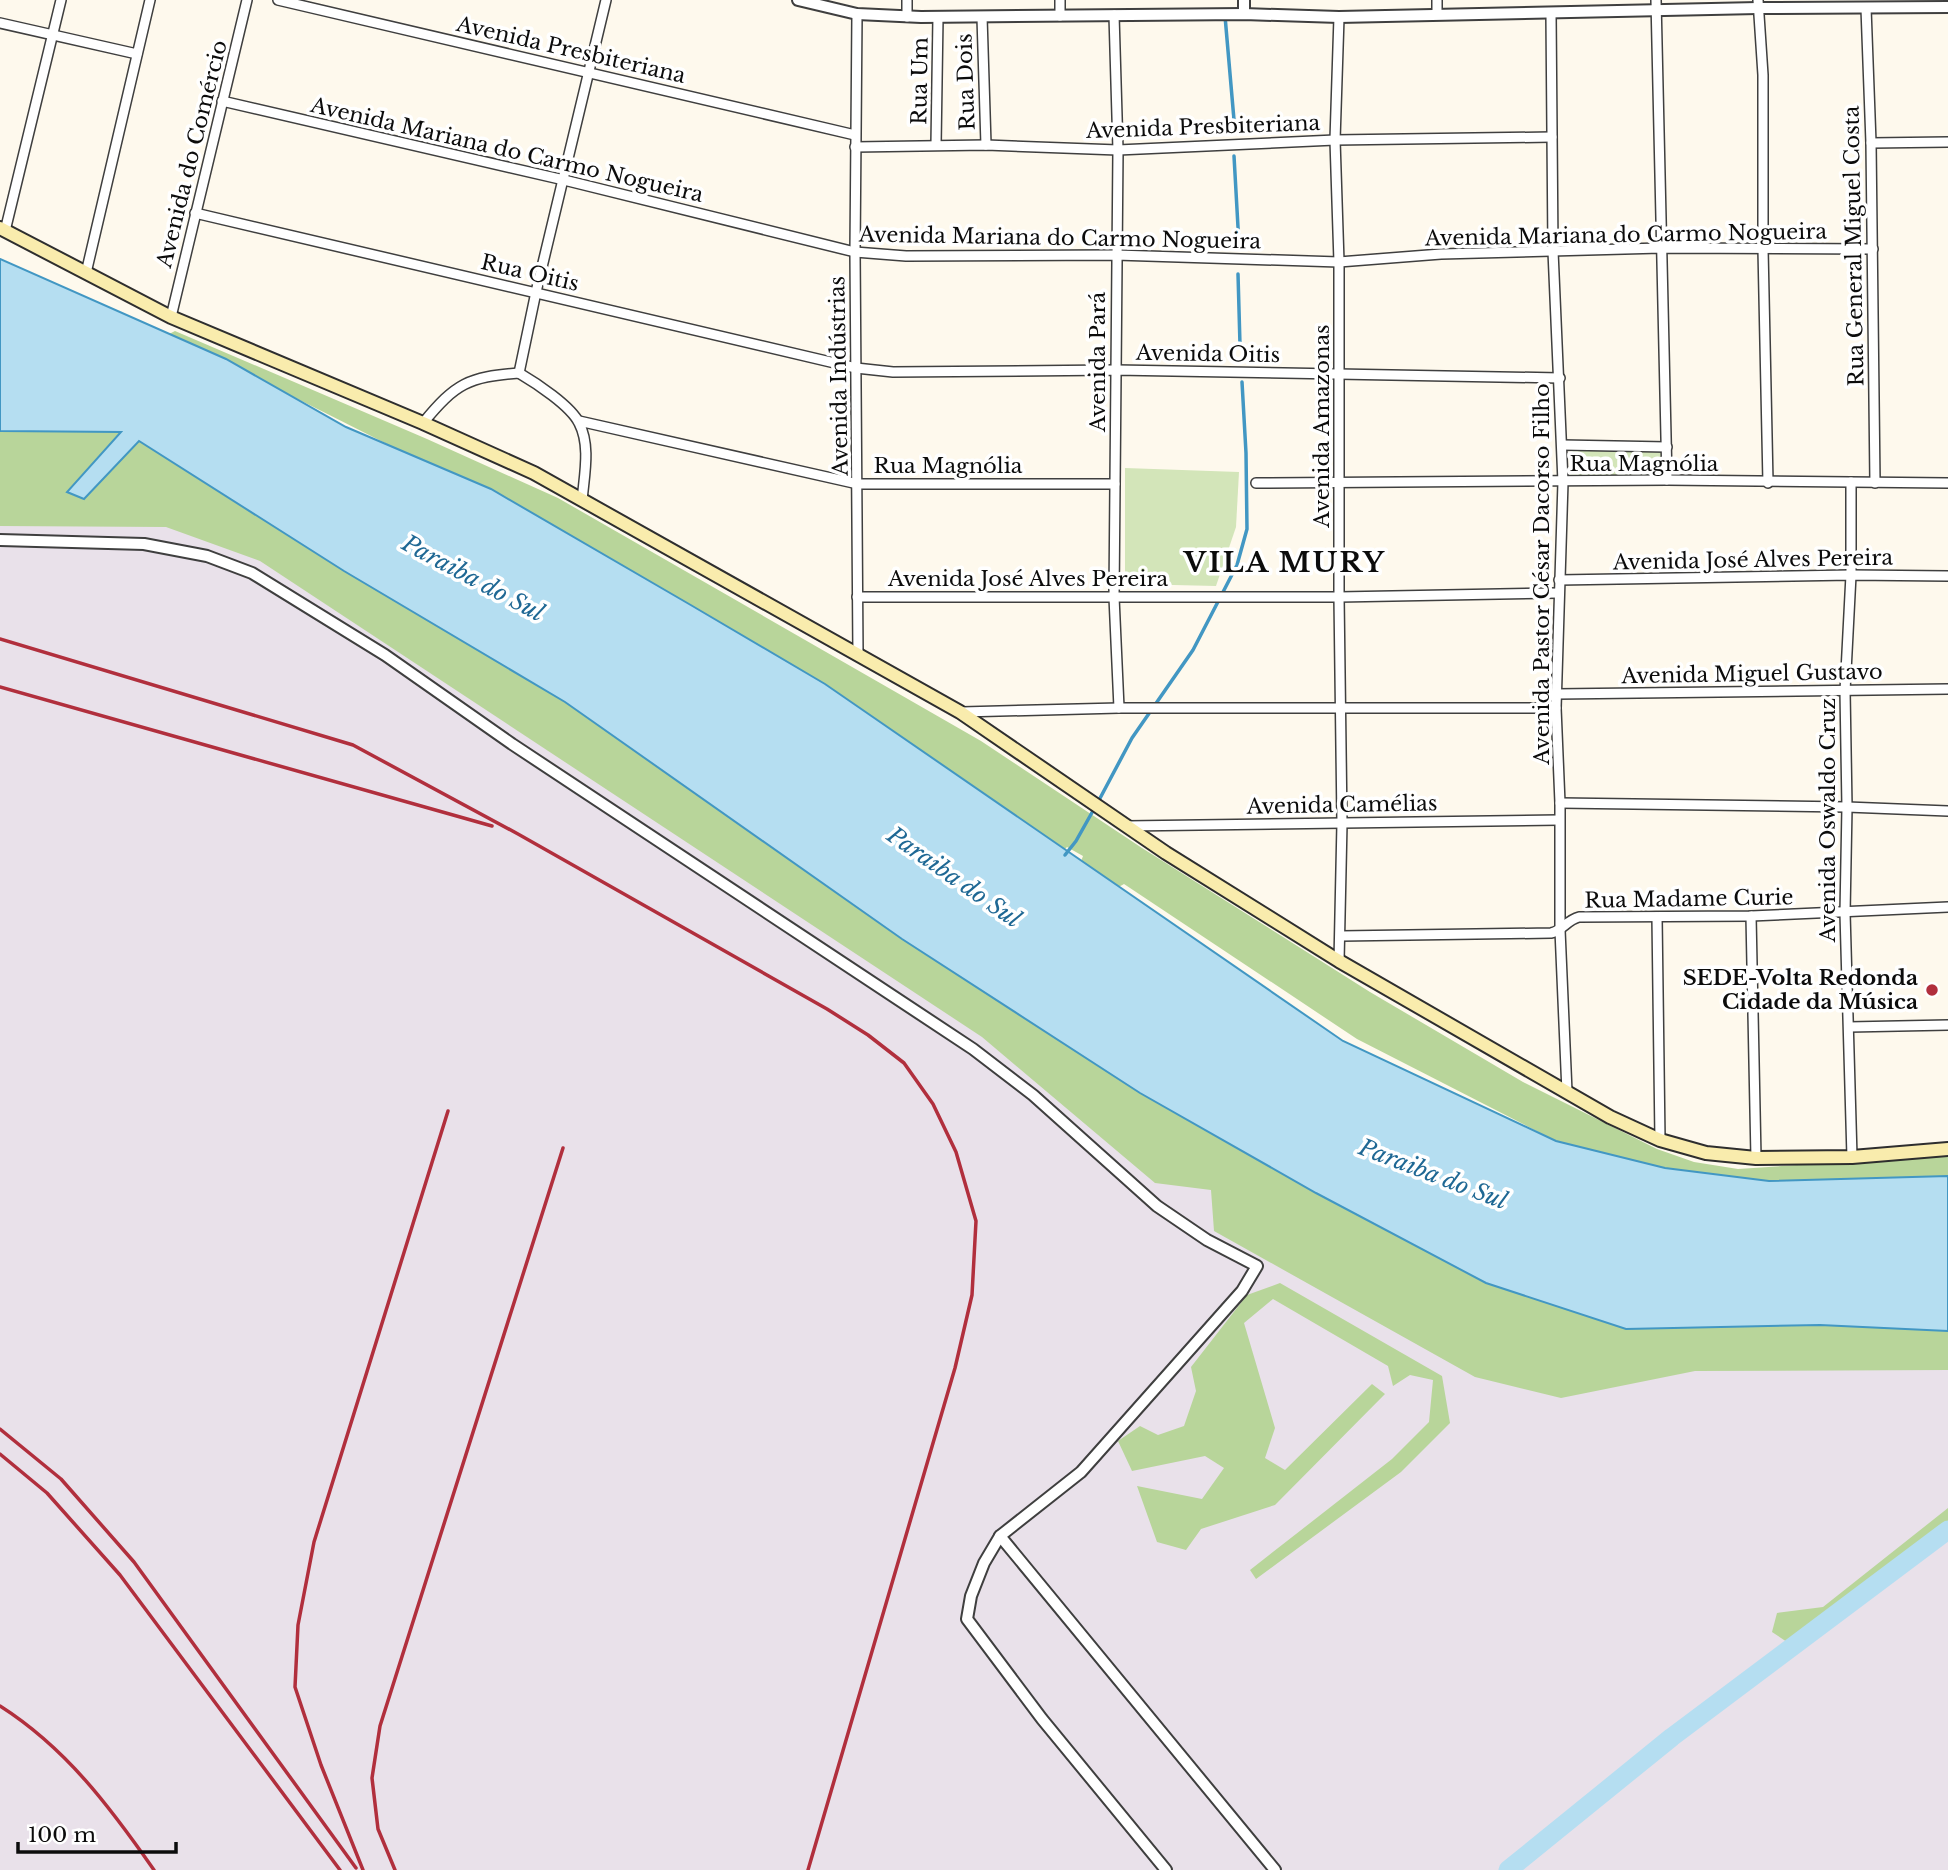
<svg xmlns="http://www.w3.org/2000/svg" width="1948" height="1870" font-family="'Libre Baskerville',serif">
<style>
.industrial{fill:#e9e1ea}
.green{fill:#d3e5b9}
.forest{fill:#b8d59a}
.water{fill:#b5def1;stroke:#4297c3;stroke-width:2}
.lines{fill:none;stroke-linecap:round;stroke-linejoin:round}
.stream{stroke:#4297c3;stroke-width:3.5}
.river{stroke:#b5def1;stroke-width:19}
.minor-casing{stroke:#3f3f3f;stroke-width:12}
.tertiary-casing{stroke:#3f3f3f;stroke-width:14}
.secondary-casing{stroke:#2e2e2e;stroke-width:16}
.minor{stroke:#fff;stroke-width:9}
.tertiary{stroke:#fff;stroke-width:10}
.secondary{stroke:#f9ecad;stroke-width:12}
.rail{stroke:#b12f3d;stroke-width:3.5}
.poi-dot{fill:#b12f3d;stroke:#fff;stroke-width:2.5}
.labels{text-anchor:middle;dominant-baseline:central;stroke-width:7;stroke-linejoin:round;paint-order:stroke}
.street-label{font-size:21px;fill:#0c0c0c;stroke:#fff}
.poi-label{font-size:21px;font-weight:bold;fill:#0c0c0c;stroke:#fff;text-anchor:end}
.water-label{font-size:23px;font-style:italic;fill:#1f6894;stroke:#fff}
.district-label{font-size:28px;font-weight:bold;letter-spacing:2px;fill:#0c0c0c;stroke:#fff}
</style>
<rect width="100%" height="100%" fill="#fef9ed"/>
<polygon class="industrial" points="0,431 122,432 1626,1329 1948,1331 1948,1870 0,1870"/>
<g class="green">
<polygon points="1573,448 1661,451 1660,476 1570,477"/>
<polygon points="1125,468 1239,472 1236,527 1216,586 1131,584 1125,572"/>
</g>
<g class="forest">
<polygon points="175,331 427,439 558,498 981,741 1142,848 1370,992 1523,1082 1657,1149 1694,1162 1738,1169 1948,1155 1948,1176 1769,1181 1665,1168 1556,1141 1357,1039 1124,884 1097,899 1072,886 1083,856 1067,847 1051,864 591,547 169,334"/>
<polygon points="0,431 122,432 67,492 84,499 139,440 344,571 565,702 902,939 1140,1093 1316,1193 1486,1283 1820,1325 1948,1331 1948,1370 1695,1371 1561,1398 1475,1377 1214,1231 1211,1190 1155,1183 982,1037 260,561 166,527 0,526"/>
<polygon points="1280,1283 1442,1376 1450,1423 1401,1472 1256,1579 1250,1570 1392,1459 1429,1422 1433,1380 1410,1375 1393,1386 1388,1366 1273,1299 1244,1323 1275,1428 1265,1458 1285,1470 1372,1384 1385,1394 1275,1505 1201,1529 1186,1550 1157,1542 1137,1486 1202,1499 1224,1468 1205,1456 1132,1471 1118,1441 1140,1426 1158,1435 1184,1426 1196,1391 1191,1367 1247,1295"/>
<polygon points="1948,1508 1948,1536 1799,1650 1772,1632 1777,1613 1823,1607"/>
</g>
<polygon class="water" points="0,259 226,359 346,427 491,489 689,604 825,684 1343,1041 1556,1141 1665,1168 1769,1181 1948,1176 1948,1331 1820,1325 1626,1329 1486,1283 1316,1193 1140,1093 902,939 565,702 344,571 139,441 84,499 67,492 121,432 0,431"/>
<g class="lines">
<g class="stream">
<polyline points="1225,16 1234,120"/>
<polyline points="1234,156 1239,245"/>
<polyline points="1238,274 1240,345"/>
<polyline points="1098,802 1132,738 1193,650 1237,565 1247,529 1246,453 1242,382"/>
<polyline points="1065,855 1076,841 1094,809"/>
</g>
<polyline class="river" points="1508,1870 1672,1737 1948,1530"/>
<defs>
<g id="minor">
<polyline points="278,0 855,135"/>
<polyline points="1060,0 1060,16"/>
<polyline points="1656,0 1667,480"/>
<polyline points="1758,0 1763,75 1763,249 1768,483"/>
<polyline points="1866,8 1871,143 1875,483"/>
<polyline points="857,14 855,252 858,654"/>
<polyline points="1437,14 1437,0"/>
<polyline points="1551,14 1553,251 1563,482 1556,708 1560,803 1560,930 1567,1092"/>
<polyline points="1114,15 1118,150 1114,597 1119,708"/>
<polyline points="907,17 907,0"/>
<polyline points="982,17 986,145"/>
<polyline points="1339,17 1335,140 1339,262 1339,597 1342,823 1339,961"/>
<polyline points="0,23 137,54"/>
<polyline points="222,101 564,180 855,252 906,256 1116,255 1339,262 1441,254 1661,248 1873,249"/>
<polyline points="1871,143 1948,142"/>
<polyline points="936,145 938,17"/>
<polyline points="855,147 986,145 1118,150 1335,140 1552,137"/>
<polyline points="195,213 856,368 893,372 1116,370 1560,378"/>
<polyline points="5,231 61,0"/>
<polyline points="86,273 150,0"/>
<polyline points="171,317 247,0"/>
<polyline points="519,373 536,292 606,0"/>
<path d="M 519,373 C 536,383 571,406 579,423 C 591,446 584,476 582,501"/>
<polyline points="579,421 858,484 1115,484"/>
<path d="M 423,423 C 456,383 468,377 519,373"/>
<polyline points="1562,445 1667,447"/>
<polyline points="1851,482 1851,575 1845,691 1847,807 1845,913 1852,1157"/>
<polyline points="1256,483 1667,480 1948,483"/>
<polyline points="1559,580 1851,575 1948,576"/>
<polyline points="857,597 1339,597 1558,593"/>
<polyline points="1557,694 1948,689"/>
<polyline points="962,712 1119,708 1556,708"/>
<polyline points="1560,803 1847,807 1948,811"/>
<polyline points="1127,826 1559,820"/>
<polyline points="1751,916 1756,1158"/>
<polyline points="1657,917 1660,1140"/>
<path d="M 1341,936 L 1551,933 C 1562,931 1567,920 1579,917 L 1751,916 L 1948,907"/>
<polyline points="1849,1027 1948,1025"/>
</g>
<g id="tertiary">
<polyline points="798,0 857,14 921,17 1244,14 1339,17 1758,8 1948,7"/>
<polyline points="1244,0 1244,14"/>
<polyline points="0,540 144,544 207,556 252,573 385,655 512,744 973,1049 1033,1095 1157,1206 1207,1240 1257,1266 1242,1291 1081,1472 1000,1536 984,1563 971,1596 967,1619 1042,1719 1166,1870"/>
<polyline points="1000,1536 1275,1870"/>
</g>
<polyline id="secondary" points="0,228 171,317 423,423 534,473 960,712 1166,853 1339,961 1610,1117 1660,1140 1706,1153 1756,1158 1852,1157 1948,1149"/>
</defs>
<use href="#minor" class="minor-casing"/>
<use href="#tertiary" class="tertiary-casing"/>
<use href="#secondary" class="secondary-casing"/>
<use href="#minor" class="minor"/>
<use href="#tertiary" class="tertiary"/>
<use href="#secondary" class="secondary"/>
<g class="rail">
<polyline points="0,639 353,745 518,834 827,1009 868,1035 904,1063 933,1104 956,1152 976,1221 972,1295 955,1368 808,1870"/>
<polyline points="0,687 492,826"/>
<polyline points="0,1429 61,1479 134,1562 356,1868"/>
<polyline points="0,1454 47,1493 120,1575 340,1870"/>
<path d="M 0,1706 C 66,1748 110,1807 154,1870"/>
<polyline points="363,1870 321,1765 295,1687 298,1625 314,1542 448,1111"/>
<polyline points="395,1870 378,1829 372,1778 380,1726 563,1148"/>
</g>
</g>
<circle class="poi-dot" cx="1932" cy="990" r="7"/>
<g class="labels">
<g class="street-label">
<text transform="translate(571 50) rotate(13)">Avenida Presbiteriana</text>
<text transform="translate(920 81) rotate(-89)">Rua Um</text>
<text transform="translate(966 82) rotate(-92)">Rua Dois</text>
<text transform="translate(1203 127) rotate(-2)">Avenida Presbiteriana</text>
<text transform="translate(507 150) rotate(13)">Avenida Mariana do Carmo Nogueira</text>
<text transform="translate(192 154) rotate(-76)">Avenida do Comércio</text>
<text transform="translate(1626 235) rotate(-1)">Avenida Mariana do Carmo Nogueira</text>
<text transform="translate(1060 238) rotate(1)">Avenida Mariana do Carmo Nogueira</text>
<text transform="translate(1854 246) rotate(-91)">Rua General Miguel Costa</text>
<text transform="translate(530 273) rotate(13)">Rua Oitis</text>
<text transform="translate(1208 354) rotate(1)">Avenida Oitis</text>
<text transform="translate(1098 362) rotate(-90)">Avenida Pará</text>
<text transform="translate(839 376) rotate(-91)">Avenida Indústrias</text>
<text transform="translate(1322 426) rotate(-90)">Avenida Amazonas</text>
<text x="1644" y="464">Rua Magnólia</text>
<text x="948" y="466">Rua Magnólia</text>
<text transform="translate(1753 560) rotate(-1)">Avenida José Alves Pereira</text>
<text transform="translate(1542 574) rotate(-90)">Avenida Pastor César Dacorso Filho</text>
<text x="1028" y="579">Avenida José Alves Pereira</text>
<text transform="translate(1752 674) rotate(-1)">Avenida Miguel Gustavo</text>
<text transform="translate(1342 805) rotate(-1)">Avenida Camélias</text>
<text transform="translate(1828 820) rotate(-90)">Avenida Oswaldo Cruz</text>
<text transform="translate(1689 899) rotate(-1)">Rua Madame Curie</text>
</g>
<g class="poi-label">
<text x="1918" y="978">SEDE-Volta Redonda<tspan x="1918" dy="24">Cidade da Música</tspan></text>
</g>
<g class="water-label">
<text transform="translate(473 578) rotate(28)">Paraiba do Sul</text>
<text transform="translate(954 877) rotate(35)">Paraiba do Sul</text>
<text transform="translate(1433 1174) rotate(21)">Paraiba do Sul</text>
</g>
<g class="district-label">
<text x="1285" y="562">VILA MURY</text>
</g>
</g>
<path d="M18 1842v10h158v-10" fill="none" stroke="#0c0c0c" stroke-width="3.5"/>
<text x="28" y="1842" font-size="21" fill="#0c0c0c" stroke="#ffffff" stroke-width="5" paint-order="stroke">100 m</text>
</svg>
